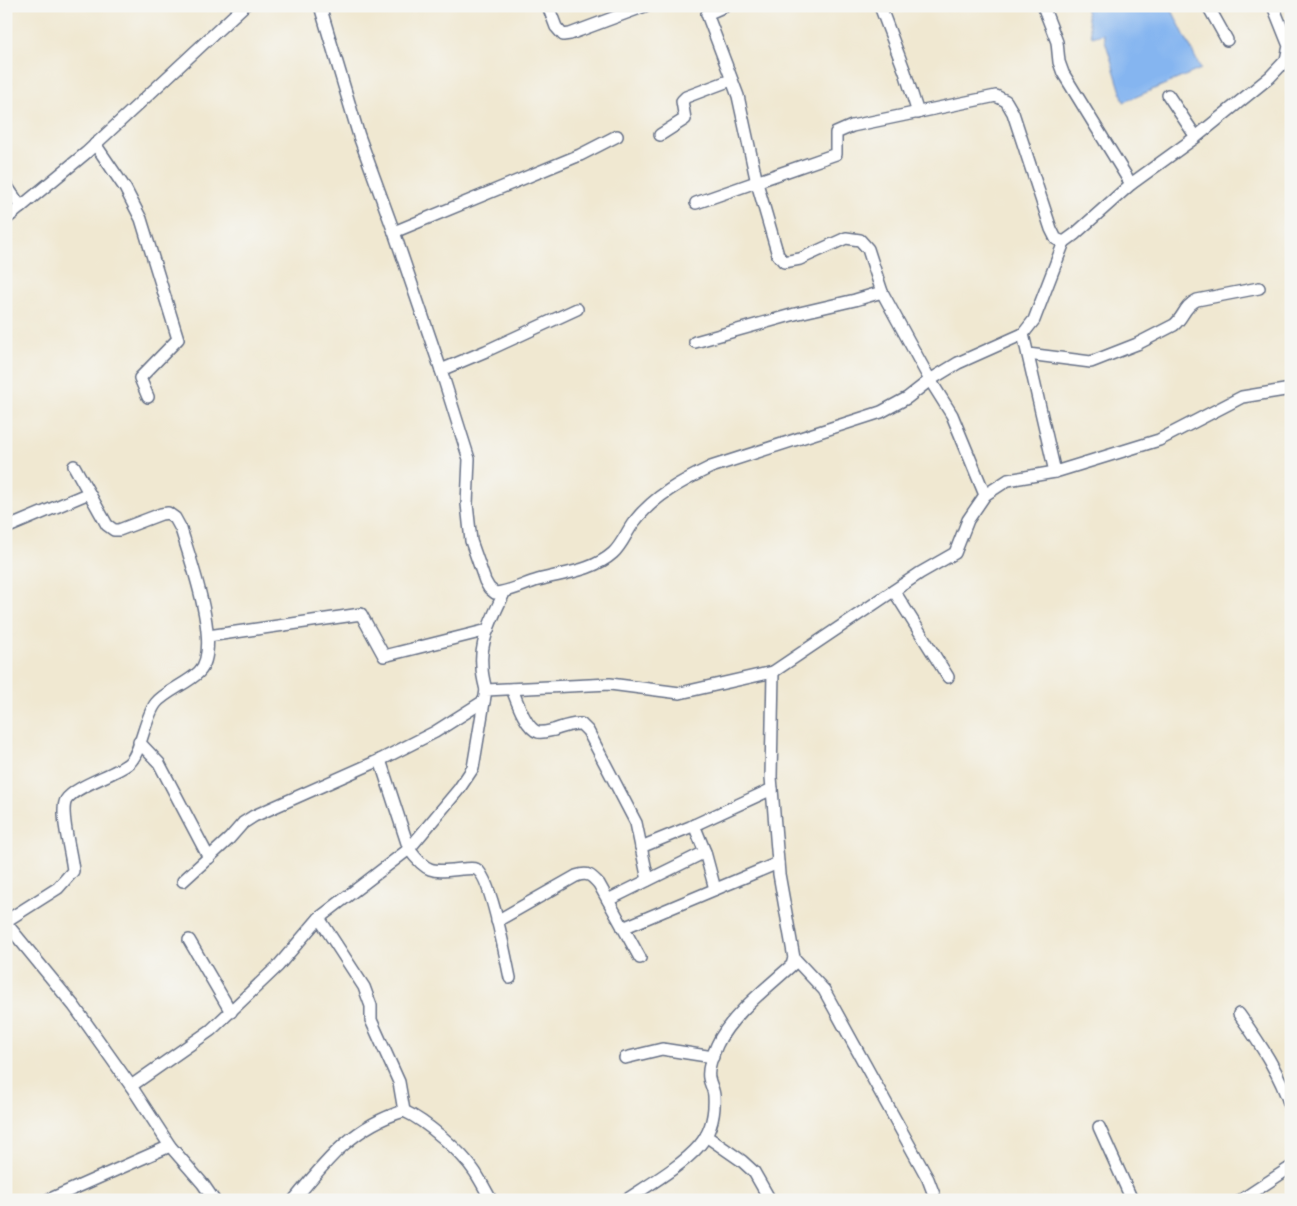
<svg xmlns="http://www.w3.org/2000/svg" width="1297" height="1206" font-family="'IM FELL DW Pica',serif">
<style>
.water{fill:#85b5f0;stroke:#5072a7}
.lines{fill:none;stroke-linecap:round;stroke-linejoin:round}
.street-casing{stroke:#667086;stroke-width:14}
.street{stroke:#fff;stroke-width:11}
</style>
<rect width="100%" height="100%" fill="#f6f6f2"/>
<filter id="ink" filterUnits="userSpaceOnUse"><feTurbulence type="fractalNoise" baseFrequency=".02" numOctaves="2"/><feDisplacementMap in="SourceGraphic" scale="10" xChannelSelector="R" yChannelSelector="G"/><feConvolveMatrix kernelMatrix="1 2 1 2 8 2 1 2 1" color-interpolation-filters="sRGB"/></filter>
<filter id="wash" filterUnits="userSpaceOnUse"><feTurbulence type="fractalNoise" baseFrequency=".0096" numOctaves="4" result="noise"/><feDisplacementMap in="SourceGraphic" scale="20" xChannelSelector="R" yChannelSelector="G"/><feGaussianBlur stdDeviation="1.12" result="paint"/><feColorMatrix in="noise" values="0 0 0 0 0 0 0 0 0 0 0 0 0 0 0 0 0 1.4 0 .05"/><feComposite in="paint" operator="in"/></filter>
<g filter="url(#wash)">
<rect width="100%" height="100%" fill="#f0e8d1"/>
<polygon class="water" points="1085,6 1170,6 1201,69 1124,102 1103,34 1092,37"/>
</g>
<g filter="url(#ink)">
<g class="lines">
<defs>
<g id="street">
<path d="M 320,6 L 359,136 L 394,232 L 441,370 L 469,459 L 467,504 L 471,541 L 485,581 L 489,588 L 495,593 C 510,592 524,584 538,580 C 563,573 593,571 613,553 C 622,545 627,531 634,522 C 654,496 682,481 711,467 L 881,412 L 907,398 L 930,380 L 958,363 L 1023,334 L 1034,320 L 1064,242"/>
<polyline points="548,6 556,27 563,35 570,34 645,6"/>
<polyline points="725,6 707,14 738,96 757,183 778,255 784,262 800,259 846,238 860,240 868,249 882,292 930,380 952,415 985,495"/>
<polyline points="880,6 905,72 918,113"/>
<polyline points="1043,6 1057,42 1059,62 1063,73 1131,184"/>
<polyline points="1208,6 1227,40"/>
<polyline points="1168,95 1196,137"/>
<polyline points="660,135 685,119 682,101 686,97 731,80"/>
<polyline points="95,144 125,188 141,219 178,339 140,378 148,397"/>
<polyline points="6,185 21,207"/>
<polyline points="696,203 836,154 836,133 852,126 996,96 1006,101 1013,113 1051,229 1056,239 1064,242 1075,234 1131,184 1196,137 1270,77 1286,60 1289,46 1273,6"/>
<polyline points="6,219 86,153 244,6"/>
<polyline points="394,232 580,155 617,136"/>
<polyline points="1023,334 1055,472"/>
<polyline points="695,342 795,314 855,300 882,292"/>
<path d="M 1028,354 L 1091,362 L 1137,344 L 1174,325 C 1184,317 1184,306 1197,300 L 1259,288"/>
<polyline points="441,370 486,351 577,309"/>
<polyline points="6,528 89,493"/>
<polyline points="894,591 948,677"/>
<polyline points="208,636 361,614 384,656 488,630"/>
<path d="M 512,689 C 516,699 526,729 538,732 C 543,733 549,731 554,730 C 563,727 571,723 581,724 L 588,731 L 636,823 L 648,880"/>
<path d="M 486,690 C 484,682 482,675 482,667 C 479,641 494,615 504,593"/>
<polyline points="139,742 159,763 209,858"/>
<path d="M 380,760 L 409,849 C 427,874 433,872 461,869 C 466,869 472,868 476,869 C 491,876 506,960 510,978"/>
<polyline points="694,825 705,852 715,889"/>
<polyline points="641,847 690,827 772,789"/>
<polyline points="183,881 229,839 243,823 254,816 380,760 435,732 484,701"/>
<polyline points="608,900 705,852"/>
<polyline points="319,918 364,987 371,1006 371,1020 399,1082 404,1111"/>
<path d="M 6,921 L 58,888 L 73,871 C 72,855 59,812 66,800 C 75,786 114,775 128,764 C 141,755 144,718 156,703 C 165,692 188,683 199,672 C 223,648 190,559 181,529 L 175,518 L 168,513 L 161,514 L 119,530 L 114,530 L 107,525 L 74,466"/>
<path d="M 497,921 L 576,876 C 588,872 591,875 599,884 L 640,958"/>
<polyline points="6,923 74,1006 131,1086 170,1146 203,1184 214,1200"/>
<polyline points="623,928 778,863"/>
<polyline points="189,940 231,1012"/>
<polyline points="794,958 824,990 928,1179 936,1200"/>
<path d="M 1239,1014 C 1261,1045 1279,1072 1291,1108"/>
<polyline points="625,1058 662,1049 713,1057"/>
<polyline points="131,1086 211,1030 278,966 319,918 409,849 459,789 473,768 486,690 610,684 680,693 773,672 920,573 955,553 968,520 985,495 1008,480 1055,472 1159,440 1242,397 1291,389"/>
<polyline points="1099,1127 1132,1200"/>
<polyline points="706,1136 742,1161 754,1172 770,1200"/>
<polyline points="48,1200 170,1146"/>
<path d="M 294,1200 C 326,1161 353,1126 404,1111 C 426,1121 462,1152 475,1172 C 481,1181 486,1191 491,1200"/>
<path d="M 626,1200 C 647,1186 683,1165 699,1146 C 711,1132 715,1113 714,1096 C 714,1090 710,1084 709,1078 C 707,1068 713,1054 717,1045 C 730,1016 769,986 792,965 L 794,958 L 779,874 L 771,777 L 773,672"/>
<polyline points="1241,1200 1291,1167"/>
</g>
</defs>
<use href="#street" class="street-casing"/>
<use href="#street" class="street"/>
</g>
</g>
<rect width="1297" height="1206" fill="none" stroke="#f6f6f2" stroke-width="25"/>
</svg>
